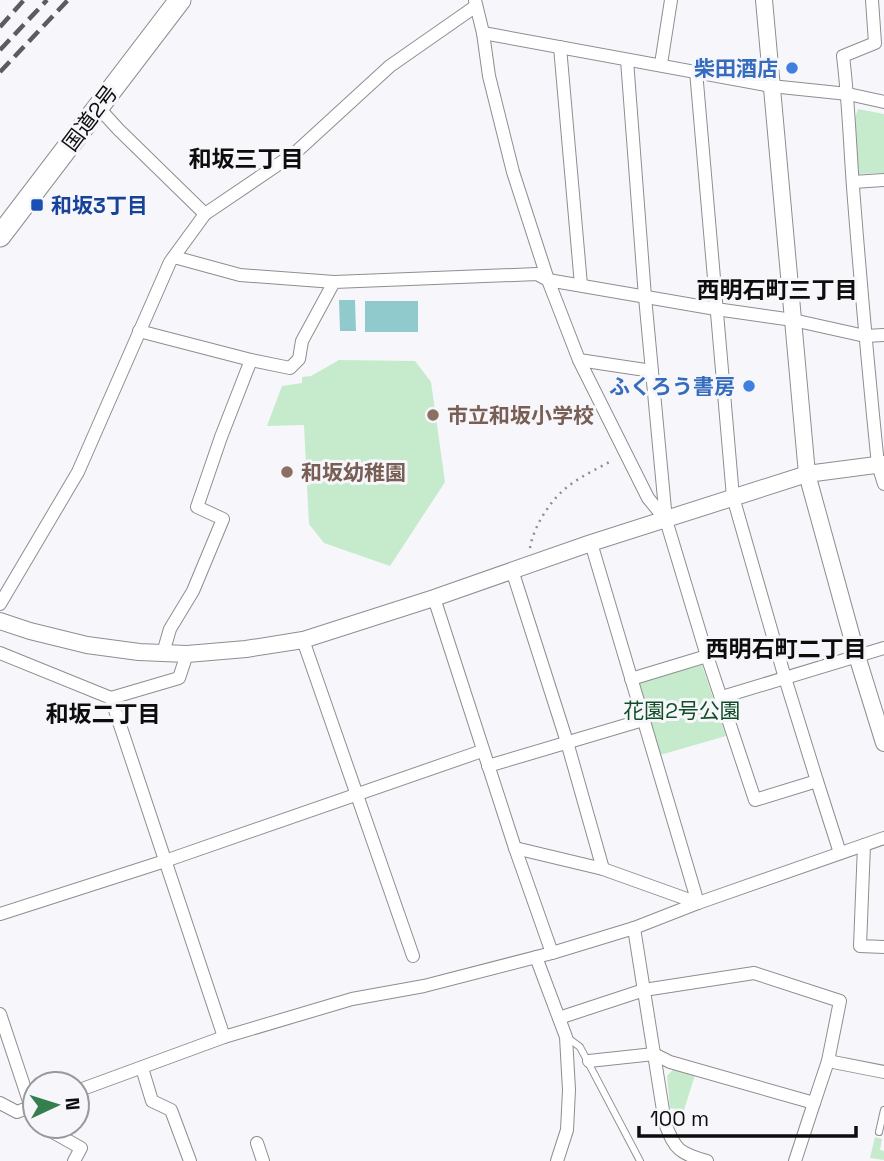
<svg xmlns="http://www.w3.org/2000/svg" width="884" height="1161" font-family="'Space Grotesk','Noto Sans JP',sans-serif">
<style>
.green{fill:#c5eacc}
.water{fill:#90cacc}
.lines{fill:none;stroke-linecap:round;stroke-linejoin:round}
.lane-casing{stroke:#8e8e91;stroke-width:8}
.street-casing{stroke:#8e8e91;stroke-width:14}
.secondary-casing{stroke:#8e8e91;stroke-width:18}
.highway-casing{stroke:#8e8e91;stroke-width:23}
.path{stroke:#8d8d8f;stroke-width:2.5;stroke-dasharray:2 5;stroke-linecap:butt}
.lane{stroke:#fff;stroke-width:6}
.street{stroke:#fff;stroke-width:12}
.secondary{stroke:#fff;stroke-width:16}
.highway{stroke:#fff;stroke-width:21}
.rail{stroke:#5c5c5e;stroke-width:4.5;stroke-dasharray:14 7;stroke-linecap:butt}
.shop-dot{fill:#3f7fe0;stroke:#f7f7fb;stroke-width:2.5}
.transit-dot{fill:#1a4fb4;stroke:#f7f7fb;stroke-width:2.5}
.education-dot{fill:#8d6e63;stroke:#f7f7fb;stroke-width:2.5}
.labels{text-anchor:middle;dominant-baseline:central;stroke-width:6;stroke-linejoin:round;paint-order:stroke}
.shop-label{font-size:21px;font-weight:bold;fill:#366cbe;stroke:#f7f7fb;text-anchor:end}
.street-label{font-size:21px;fill:#0d0d0e;stroke:#f7f7fb}
.transit-label{font-size:21px;font-weight:bold;fill:#164399;stroke:#f7f7fb;text-anchor:start}
.education-label{font-size:21px;font-weight:bold;fill:#785e54;stroke:#f7f7fb;text-anchor:start}
.park-label{font-size:21px;fill:#114e27;stroke:#f7f7fb}
.neighbourhood-label{font-size:23px;font-weight:bold;fill:#0d0d0e;stroke:#f7f7fb}
</style>
<rect width="100%" height="100%" fill="#f7f7fb"/>
<g class="green">
<polygon points="858,109 884,114 884,173 858,174 855,118"/>
<polygon points="339,360 415,361 431,382 445,482 390,566 324,543 309,524 304,425 267,426 282,386 302,383 302,377 311,376"/>
<polygon points="702,665 726,736 660,755 639,683"/>
<polygon points="674,1069 695,1075 684,1110 670,1108 667,1076"/>
<polygon points="875,1137 882,1139 880,1150 884,1151 884,1160 870,1158"/>
</g>
<g class="water">
<polygon points="339,300 355,300 356,331 340,331"/>
<rect x="365" y="301" width="53" height="31"/>
</g>
<g class="lines">
<defs>
<g id="lane">
<polyline points="568,1038 580,1047 640,1161"/>
<polyline points="879,1132 884,1110"/>
</g>
<g id="street">
<polyline points="475,0 483,33 489,76 513,172 548,280 579,360 648,498 666,520"/>
<path d="M 872,0 L 875,43 L 843,56 C 849,104 850,152 854,200 C 861,288 869,377 878,465 L 884,484"/>
<polyline points="483,33 771,86 848,94 884,102"/>
<polyline points="560,47 581,285"/>
<polyline points="627,60 645,297 666,520 707,656 755,800 817,781 840,853"/>
<polyline points="661,64 671,0"/>
<polyline points="696,71 733,497 785,678 817,781"/>
<polyline points="98,107 118,129 205,214"/>
<polyline points="853,182 884,180"/>
<polyline points="174,257 240,275 334,282"/>
<polyline points="139,331 251,360 290,368 299,359 302,341 334,282 537,274 548,280 716,309 793,320 865,336 884,335"/>
<polyline points="579,360 652,371"/>
<polyline points="591,543 698,903"/>
<polyline points="512,570 567,742 603,869"/>
<polyline points="434,598 515,848 552,953"/>
<polyline points="0,604 78,472 170,262 205,214 295,153 390,66 476,6"/>
<polyline points="303,640 413,956"/>
<polyline points="0,653 111,698"/>
<polyline points="163,653 170,629 193,591 223,519 197,507 221,437 251,360"/>
<polyline points="187,654 179,678 111,698 224,1037"/>
<polyline points="631,679 707,656"/>
<polyline points="722,697 884,648"/>
<polyline points="488,766 643,720"/>
<polyline points="864,845 860,946 884,947"/>
<polyline points="515,848 603,869 698,903"/>
<polyline points="0,914 165,861 482,751"/>
<path d="M 634,928 L 665,1123 C 675,1150 679,1153 707,1161"/>
<polyline points="536,957 566,1037 569,1090 567,1130 557,1161"/>
<polyline points="0,1014 31,1107"/>
<polyline points="559,1018 644,990 754,973 840,1001 828,1061 814,1103 670,1062 654,1054 589,1061"/>
<polyline points="828,1061 884,1072"/>
<polyline points="142,1068 152,1101 171,1110 190,1161"/>
<polyline points="77,1091 224,1037 352,999 424,986 552,953 634,928 698,903 884,838"/>
<polyline points="0,1103 17,1112 35,1105"/>
<polyline points="42,1126 81,1148 74,1161"/>
<polyline points="257,1143 263,1161"/>
<polyline points="795,1161 814,1103"/>
</g>
<g id="secondary">
<polyline points="764,0 807,474 857,656 884,743"/>
<polyline points="0,621 30,631 87,645 139,652 187,654 246,649 303,640 434,598 591,543 807,474 884,464"/>
</g>
<polyline id="highway" points="0,236 180,0"/>
</defs>
<use href="#lane" class="lane-casing"/>
<use href="#street" class="street-casing"/>
<use href="#secondary" class="secondary-casing"/>
<use href="#highway" class="highway-casing"/>
<path class="path" d="M 530,548 C 533,527 552,497 570,485 C 583,475 599,468 613,460"/>
<use href="#lane" class="lane"/>
<use href="#street" class="street"/>
<use href="#secondary" class="secondary"/>
<use href="#highway" class="highway"/>
<g class="rail">
<polyline points="0,27 24,0"/>
<polyline points="0,50 47,0"/>
<polyline points="0,72 68,0"/>
</g>
</g>
<g class="shop-dot">
<circle cx="792" cy="68" r="7"/>
<circle cx="749" cy="386" r="7"/>
</g>
<rect class="transit-dot" x="30" y="198" width="14" height="14" rx="3.5"/>
<g class="education-dot">
<circle cx="433" cy="415" r="7"/>
<circle cx="287" cy="472" r="7"/>
</g>
<g class="labels">
<g class="shop-label">
<text x="778" y="68">柴田酒店</text>
<text x="735" y="386">ふくろう書房</text>
</g>
<g class="street-label">
<text transform="translate(90 118) rotate(-53)">国道2号</text>
</g>
<g class="transit-label">
<text x="51" y="205">和坂3丁目</text>
</g>
<g class="education-label">
<text x="447" y="415">市立和坂小学校</text>
<text x="301" y="472">和坂幼稚園</text>
</g>
<g class="park-label">
<text x="682" y="710">花園2号公園</text>
</g>
<g class="neighbourhood-label">
<text x="246" y="159">和坂三丁目</text>
<text x="777" y="290">西明石町三丁目</text>
<text x="786" y="649">西明石町二丁目</text>
<text x="103" y="714">和坂二丁目</text>
</g>
</g>
<g transform="translate(56 1105) rotate(86)"><circle r="33" fill="#f7f7fb" stroke="#99999c" stroke-width="2"/>
<path d="M0-5L12 26L0 18L-12 26Z" fill="#347f4d"/>
<text y="-10" font-size="19" font-weight="bold" text-anchor="middle" fill="#0d0d0e">N</text>
</g>
<path d="M639 1126v10h217v-10" fill="none" stroke="#0d0d0e" stroke-width="3.5"/>
<text x="650" y="1126" font-size="21" fill="#0d0d0e" stroke="#f7f7fb" stroke-width="5" paint-order="stroke">100 m</text>
</svg>
